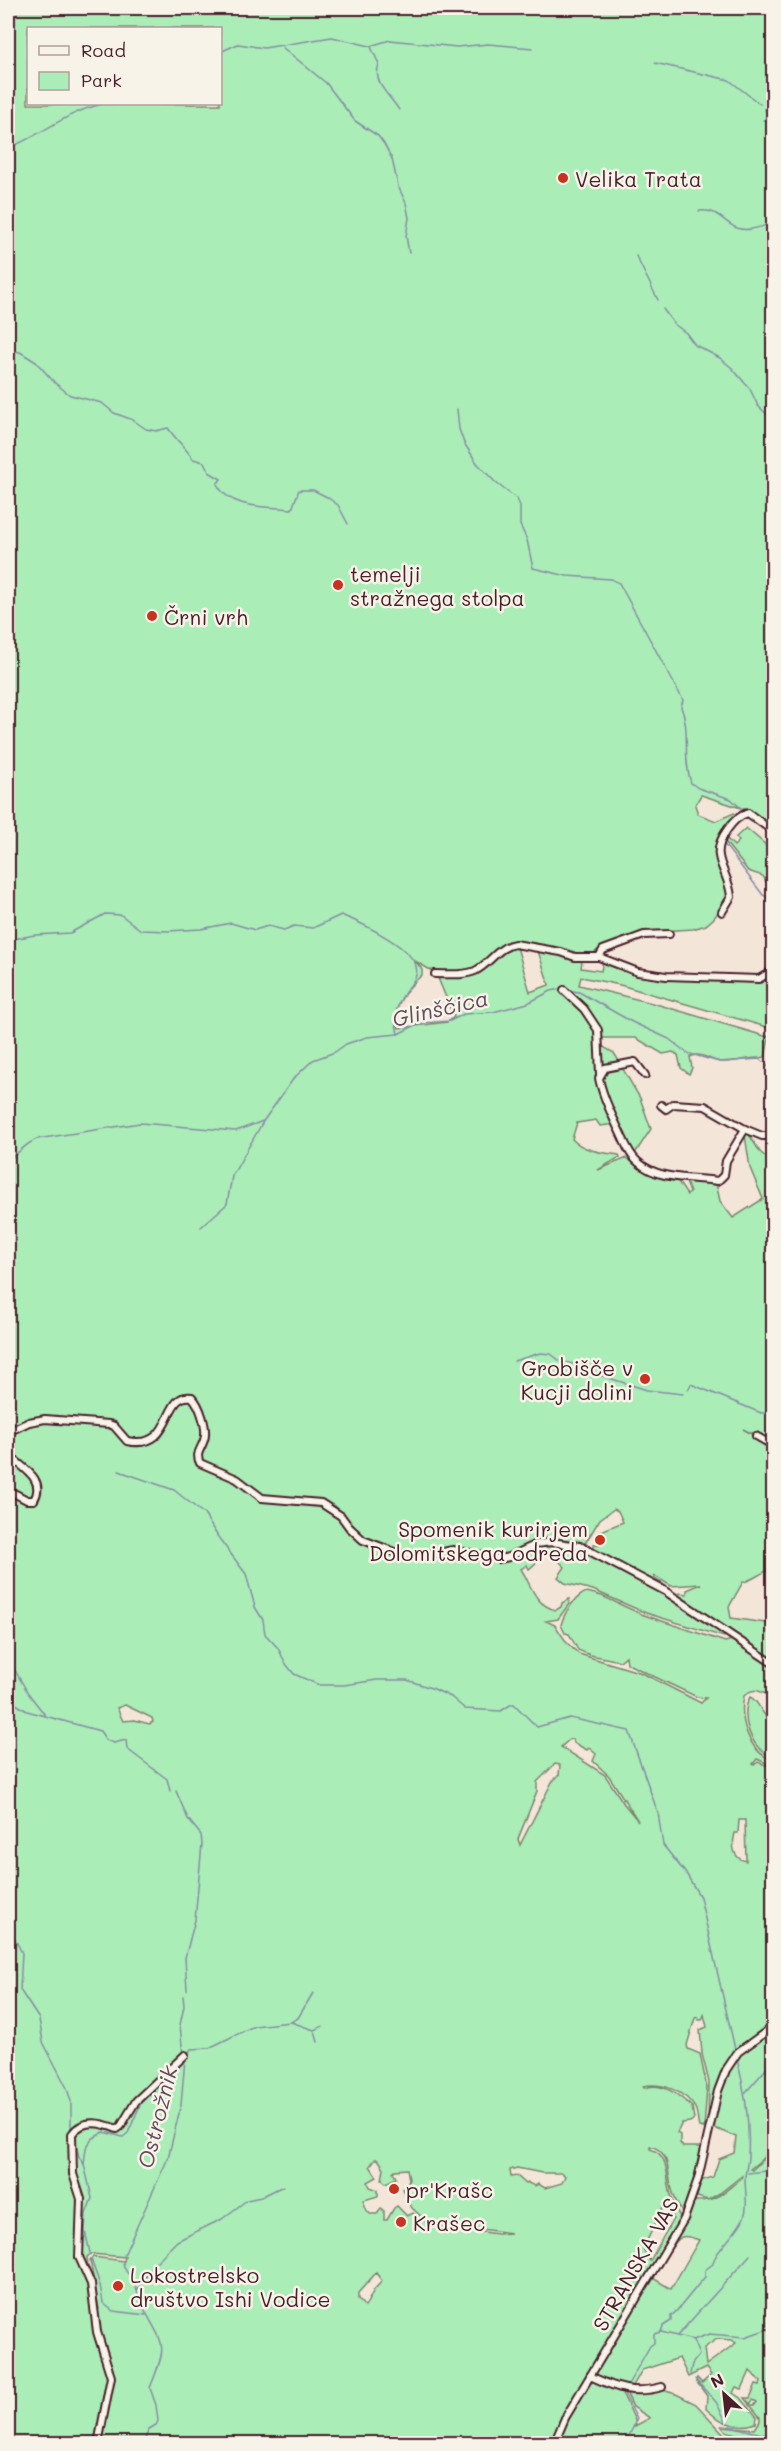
<svg xmlns="http://www.w3.org/2000/svg" width="781" height="2451" font-family="Mali,sans-serif">
<style>
.green{fill:#aaedb6;stroke:#7a8670;stroke-width:1.5;fill-rule:evenodd}
.lines{fill:none;stroke-linecap:round;stroke-linejoin:round}
.stream{stroke:#878ca6;stroke-width:1.5}
.minor-casing{stroke:#4a1f2b;stroke-width:10}
.minor{stroke:#f7f3e8;stroke-width:6}
.poi-dot{fill:#c8321e;stroke:#f7f3e8;stroke-width:2}
.labels{text-anchor:middle;dominant-baseline:central;stroke-width:5;stroke-linejoin:round;paint-order:stroke}
.poi-label{font-size:21px;fill:#4a1f2b;stroke:#f7f3e8;text-anchor:start}
.street-label{font-size:21px;fill:#4a1f2b;stroke:#f7f3e8}
.water-label{font-size:22px;font-style:italic;fill:#644c5e;stroke:#f7f3e8}
</style>
<rect width="100%" height="100%" fill="#f4e5d9"/>
<filter id="ink" filterUnits="userSpaceOnUse"><feTurbulence type="fractalNoise" baseFrequency=".0167" numOctaves="2"/><feDisplacementMap in="SourceGraphic" scale="12" xChannelSelector="R" yChannelSelector="G"/><feConvolveMatrix kernelMatrix="1 2 1 2 8 2 1 2 1" color-interpolation-filters="sRGB"/></filter>
<g filter="url(#ink)">
<g class="green">
<path d="M 8,8 L 773,8 L 774,797 L 770,816 L 773,830 L 747,810 L 701,795 L 695,805 L 698,814 L 716,821 L 734,813 L 738,815 L 719,839 L 716,851 L 729,893 L 727,901 L 713,919 L 706,925 L 693,929 L 644,932 L 605,945 L 589,956 L 517,947 L 530,992 L 549,985 L 538,951 L 550,951 L 582,960 L 581,968 L 601,971 L 603,961 L 627,970 L 745,980 L 773,973 L 773,1021 L 765,1057 L 761,1058 C 749,1057 734,1063 721,1062 C 708,1060 701,1051 690,1057 L 692,1068 L 689,1074 L 681,1068 L 678,1055 L 673,1052 L 663,1054 L 636,1038 L 602,1038 L 600,1045 L 614,1053 L 619,1061 L 618,1063 L 598,1067 L 616,1124 L 600,1126 L 596,1120 L 577,1123 L 572,1139 C 583,1151 604,1153 619,1155 L 620,1157 L 598,1170 L 627,1158 L 637,1165 L 677,1180 L 687,1195 L 690,1193 L 686,1182 L 689,1180 L 716,1183 L 720,1201 L 733,1218 L 763,1199 L 750,1168 L 745,1135 L 748,1133 L 760,1152 L 767,1158 L 773,1149 L 773,1444 L 743,1429 L 773,1447 L 773,1569 C 762,1571 754,1580 743,1582 L 729,1607 L 731,1618 L 773,1624 L 773,1662 L 677,1596 L 680,1593 L 687,1594 L 687,1590 L 701,1584 L 671,1586 L 655,1576 L 654,1578 L 666,1586 L 667,1590 L 594,1551 L 594,1544 L 599,1545 L 603,1539 L 597,1536 L 601,1531 L 623,1522 L 618,1511 L 614,1509 L 600,1519 L 584,1545 L 574,1541 L 548,1540 L 509,1555 L 498,1556 L 452,1548 L 410,1554 L 364,1537 L 335,1506 L 318,1500 L 262,1495 L 201,1460 L 199,1456 C 210,1435 209,1414 194,1394 L 188,1393 L 175,1399 L 159,1432 L 144,1439 L 133,1440 L 127,1438 L 117,1424 C 81,1416 42,1411 8,1428 ZM 28,28 L 220,28 L 220,104 L 28,104 ZM 415,961 L 432,971 L 448,973 L 438,978 L 454,1017 L 447,1022 L 399,1028 C 389,1009 408,987 422,975 L 422,969 ZM 581,977 L 620,985 L 770,1028 L 768,1037 L 656,1004 L 579,985 Z"/>
<polygon points="746,828 773,851 773,896 763,876 748,871 723,839 725,837 734,846 739,841 736,837"/>
<path d="M 617,1067 L 623,1069 L 640,1098 L 651,1129 L 634,1155 C 621,1130 601,1102 602,1073 Z"/>
<path d="M 185,1398 L 192,1399 C 199,1408 203,1425 202,1437 C 201,1447 191,1452 196,1464 L 235,1481 L 257,1498 L 267,1502 L 307,1503 L 329,1509 L 362,1542 L 408,1558 L 424,1558 L 448,1552 L 463,1553 L 497,1561 L 510,1559 L 544,1545 L 572,1546 L 617,1566 L 665,1593 L 726,1635 L 724,1637 L 646,1613 L 593,1590 L 565,1583 L 558,1577 L 565,1567 L 553,1555 L 545,1555 L 529,1569 L 527,1565 L 521,1569 C 531,1584 534,1605 556,1610 L 561,1607 L 562,1603 L 569,1599 L 569,1604 L 558,1619 L 546,1621 L 555,1625 L 567,1643 L 579,1654 L 642,1673 L 701,1703 L 706,1698 L 697,1697 L 630,1665 L 627,1663 L 626,1656 L 620,1661 L 590,1655 L 578,1650 L 569,1634 L 565,1633 L 561,1625 C 564,1613 575,1596 587,1592 L 602,1596 L 641,1614 L 725,1642 L 732,1640 L 773,1667 L 773,1698 C 762,1693 755,1685 744,1696 C 739,1719 748,1752 773,1760 L 773,1766 L 757,1759 L 753,1764 L 754,1765 L 758,1762 L 773,1768 L 773,2022 C 726,2054 720,2068 708,2123 L 709,2082 L 702,2054 L 700,2030 L 707,2027 L 704,2015 L 702,2020 L 699,2020 L 698,2017 L 695,2018 L 687,2045 L 688,2049 L 700,2054 L 707,2088 L 704,2128 L 699,2127 C 697,2121 698,2114 695,2108 C 685,2091 661,2082 643,2086 L 644,2088 C 662,2081 679,2095 692,2107 L 694,2119 L 690,2122 L 682,2123 L 677,2133 L 680,2135 L 680,2143 L 683,2147 L 703,2147 L 695,2181 L 683,2214 C 678,2206 673,2195 671,2186 C 667,2170 670,2151 650,2146 L 650,2149 C 669,2154 666,2175 670,2191 C 672,2200 676,2210 681,2219 L 561,2421 L 551,2443 L 100,2443 L 112,2376 L 98,2334 L 97,2311 L 99,2309 L 90,2260 L 93,2257 L 124,2261 L 125,2257 L 91,2254 L 87,2257 L 95,2336 L 109,2377 L 97,2443 L 8,2443 L 8,1493 L 30,1504 L 36,1502 C 48,1477 23,1466 8,1451 L 8,1436 C 25,1415 59,1423 82,1424 C 91,1425 106,1423 114,1429 C 126,1437 121,1448 144,1444 C 170,1439 166,1411 185,1398 ZM 125,1705 L 152,1718 L 153,1722 L 149,1724 L 135,1720 L 123,1721 L 117,1708 ZM 570,1739 L 573,1739 L 574,1743 L 587,1750 L 589,1748 L 596,1754 L 593,1761 L 609,1776 L 638,1821 L 624,1804 L 605,1775 L 561,1747 ZM 555,1764 L 560,1765 L 559,1775 L 552,1782 L 520,1845 L 518,1839 L 537,1791 L 537,1782 ZM 739,1820 L 745,1820 L 746,1861 C 732,1859 732,1844 735,1833 L 738,1833 ZM 375,2159 L 378,2159 L 384,2168 L 382,2180 L 386,2183 L 396,2178 L 393,2172 L 395,2170 L 407,2169 L 409,2179 L 407,2185 L 402,2189 L 412,2208 L 427,2222 L 511,2233 L 498,2234 L 430,2225 L 413,2213 L 407,2216 L 397,2206 L 394,2208 L 387,2220 L 384,2220 L 384,2211 L 381,2209 L 377,2214 L 370,2214 L 364,2207 L 364,2200 L 378,2196 L 378,2190 L 370,2187 L 368,2182 L 377,2177 L 370,2166 ZM 517,2168 L 542,2173 L 562,2173 L 565,2176 L 562,2183 L 545,2188 L 538,2184 L 535,2186 L 528,2183 L 526,2184 L 517,2176 L 511,2177 L 510,2170 ZM 665,2203 L 672,2214 L 673,2219 L 650,2261 L 643,2249 ZM 376,2273 L 382,2281 L 374,2290 L 365,2307 L 358,2299 L 358,2293 Z"/>
<path d="M 8,1458 C 21,1470 34,1476 34,1496 L 30,1498 L 8,1487 Z"/>
<path d="M 750,1697 C 760,1701 761,1717 773,1721 L 773,1737 L 770,1743 L 773,1749 L 773,1757 C 751,1751 739,1716 750,1697 Z"/>
<path d="M 773,2028 L 773,2146 L 761,2160 L 750,2169 L 752,2170 L 773,2149 L 773,2443 L 762,2443 L 726,2431 L 722,2426 L 755,2429 L 760,2421 L 760,2417 L 750,2405 L 755,2405 L 757,2402 L 753,2400 L 750,2404 L 745,2398 L 750,2398 L 756,2384 L 760,2385 L 761,2382 L 750,2371 L 742,2389 L 736,2387 L 733,2393 L 742,2399 L 757,2417 L 756,2423 C 737,2430 720,2422 706,2409 L 707,2396 L 696,2381 L 697,2378 L 702,2383 L 711,2375 L 706,2368 L 688,2377 L 679,2358 L 642,2370 L 633,2386 L 626,2385 L 624,2389 L 596,2377 L 595,2375 L 653,2278 L 671,2289 L 699,2240 C 678,2232 680,2238 668,2252 L 694,2201 C 718,2202 724,2191 742,2178 L 742,2176 L 739,2178 L 720,2193 L 708,2200 L 697,2197 L 700,2181 L 713,2177 L 719,2159 L 734,2153 L 736,2137 L 712,2127 C 717,2103 722,2073 739,2055 C 748,2045 762,2037 773,2028 ZM 717,2339 L 732,2340 L 736,2343 L 706,2365 L 704,2348 Z"/>
<polygon points="594,2381 622,2393 635,2420 635,2426 650,2418 633,2407 626,2392 644,2393 659,2389 676,2394 696,2404 725,2435 751,2443 557,2444 564,2427 589,2384"/>
</g>
<g class="lines">
<g class="stream">
<polyline points="282,47 326,83 355,121 378,136 384,144 392,159 398,186 406,203 409,218 406,236 409,253"/>
<path d="M 371,47 L 379,64 C 372,84 390,95 399,110"/>
<polyline points="220,52 238,44 264,48 332,37 370,46 390,40 457,47 488,44 533,48"/>
<polyline points="655,63 729,80 760,104"/>
<polyline points="765,109 773,119 774,126"/>
<polyline points="763,120 771,119"/>
<path d="M 8,148 C 41,136 67,111 103,104"/>
<path d="M 699,211 C 719,209 721,221 737,228 C 747,232 760,227 770,224"/>
<polyline points="636,256 658,300"/>
<polyline points="663,309 674,324 686,333 695,345 720,358 732,368 750,389 758,406 769,416 774,433"/>
<path d="M 8,350 L 20,352 L 36,362 L 55,383 L 70,395 L 102,403 L 114,413 L 133,420 L 146,429 L 156,431 L 168,428 C 176,440 185,447 193,459 L 204,462 L 209,472 L 221,479 L 217,484 C 230,510 267,506 292,509 L 299,490 L 313,490 L 327,497 L 338,505 L 348,524"/>
<path d="M 457,409 L 459,429 L 464,443 L 477,463 L 496,483 L 517,499 L 520,506 L 520,525 L 527,540 L 533,568 L 567,576 L 611,579 L 619,583 L 683,700 L 681,707 C 691,731 682,757 691,783 L 698,788 L 731,799 L 743,810"/>
<polyline points="718,837 728,822 736,815"/>
<polyline points="724,844 763,895 774,900"/>
<path d="M 8,940 L 35,935 L 70,933 L 105,914 L 121,915 L 141,930 L 168,931 L 201,929 L 231,923 L 255,930 L 268,926 L 284,930 L 294,926 L 313,928 L 341,915 C 359,922 424,951 416,975 C 415,980 412,983 409,987 C 397,1002 393,1015 398,1034"/>
<polyline points="568,990 579,992 632,1022 669,1039 687,1053 719,1062 759,1059 763,1062"/>
<polyline points="767,1066 774,1067"/>
<path d="M 8,1160 C 19,1153 25,1144 37,1139 L 140,1123 L 236,1131 L 263,1121"/>
<polyline points="201,1227 227,1204 232,1176 264,1120 294,1078 313,1060 335,1052 346,1044 367,1037 398,1034 420,1023 450,1021 464,1014 493,1012 528,1003 551,991 561,989"/>
<polyline points="514,1361 540,1353 551,1354 560,1361 582,1366 593,1373 647,1390 683,1394"/>
<polyline points="688,1390 691,1384 761,1413 774,1413"/>
<polyline points="119,1471 174,1490 204,1514 218,1537 246,1574 255,1607 263,1620 265,1634 278,1648 286,1664 294,1674 319,1685 344,1685 377,1680 407,1680 434,1689 451,1697 465,1709 501,1711 512,1704 514,1704 537,1727 570,1718 629,1731 658,1813 663,1845 687,1875 700,1897 735,2049"/>
<polyline points="8,1658 28,1693 45,1715"/>
<polyline points="8,1699 27,1711 100,1731 106,1740 114,1743 126,1740 127,1749 167,1779 170,1791"/>
<polyline points="176,1791 188,1819 201,1835 202,1844 195,1920 185,1958 187,1990"/>
<polyline points="8,1907 13,1917 14,1937 22,1953 20,1990 39,2019 43,2042 67,2088 71,2102 71,2129"/>
<polyline points="291,2022 314,2030 323,2026"/>
<polyline points="315,2031 318,2042"/>
<polyline points="183,2055 180,2025 184,2006 183,1996"/>
<polyline points="187,2055 191,2049 209,2048 254,2026 291,2022 298,2018 313,1993"/>
<polyline points="745,2093 767,2068 774,2064"/>
<polyline points="75,2141 79,2157 84,2164"/>
<polyline points="748,2173 765,2171 766,2167 774,2164"/>
<polyline points="90,2253 85,2231 86,2214 92,2198 84,2164 86,2148 92,2139 104,2132 123,2137 128,2133 141,2103 184,2060"/>
<polyline points="124,2255 168,2158 181,2105 185,2059"/>
<polyline points="91,2259 100,2285 103,2303 113,2311 146,2315"/>
<path d="M 123,2262 C 124,2273 130,2274 134,2282 C 137,2289 138,2297 142,2305 C 164,2347 169,2341 150,2388 L 156,2405 L 158,2421 L 156,2425 L 149,2429 L 143,2444"/>
<polyline points="137,2290 152,2266 177,2241 222,2219 247,2200 261,2197 283,2186"/>
<polyline points="661,2332 693,2340 699,2355 692,2364 690,2374"/>
<polyline points="677,2336 750,2255"/>
<polyline points="693,2340 709,2334 745,2337 768,2329 774,2330"/>
<polyline points="695,2379 716,2402 727,2423"/>
<path d="M 626,2388 L 650,2346 L 654,2343 L 654,2334 L 661,2332 L 663,2326 L 671,2321 L 671,2316 C 677,2313 697,2285 705,2277 L 705,2270 L 713,2264 C 713,2252 741,2231 745,2214 C 748,2203 745,2190 745,2179 C 745,2171 748,2163 748,2156 C 750,2124 745,2090 737,2059"/>
<polyline points="624,2393 637,2419 625,2444"/>
<polyline points="730,2426 774,2437"/>
</g>
<defs>
<g id="minor">
<path d="M 722,912 L 731,897 C 729,869 707,858 727,830 C 733,822 738,816 748,813 L 774,832"/>
<polyline points="599,957 603,950 644,935 669,934"/>
<path d="M 435,974 C 448,974 463,976 475,971 C 490,964 498,946 515,944 L 561,952 L 575,957 L 599,957 L 638,972 L 666,976 L 759,979 L 774,970"/>
<polyline points="564,990 584,1009 598,1030 600,1074"/>
<path d="M 645,1075 L 635,1062 L 605,1068 L 599,1078 C 602,1095 610,1111 617,1126 C 623,1137 628,1154 638,1162 C 659,1181 692,1177 718,1181 L 724,1175 L 726,1161 L 745,1129"/>
<polyline points="661,1105 666,1109 673,1104 705,1106 745,1129 762,1136 774,1136"/>
<path d="M 8,1432 L 29,1422 L 45,1419 L 109,1424 L 114,1426 L 127,1441 C 176,1451 161,1392 192,1397 C 200,1405 208,1429 204,1440 C 201,1450 195,1453 200,1463 L 237,1479 L 262,1498 L 321,1503 L 341,1516 L 349,1527 L 363,1540 L 403,1555 L 424,1556 L 453,1550 L 499,1559 L 509,1557 L 537,1544 L 551,1542 L 580,1546 L 665,1591 L 774,1664"/>
<polyline points="756,1436 774,1446"/>
<path d="M 8,1454 C 20,1467 47,1478 34,1500 L 27,1500 L 8,1490"/>
<path d="M 590,2376 C 616,2388 634,2395 662,2387"/>
<path d="M 98,2444 L 111,2377 L 97,2332 L 91,2284 L 79,2257 L 81,2199 L 73,2174 L 72,2134 C 83,2118 102,2123 117,2129 L 121,2126 L 136,2101 L 185,2055"/>
<polyline points="554,2444 565,2418 684,2219 698,2179 718,2091 726,2070 738,2052 774,2026"/>
</g>
</defs>
<use href="#minor" class="minor-casing"/>
<use href="#minor" class="minor"/>
</g>
</g>
<g class="poi-dot">
<circle cx="563" cy="178" r="6"/>
<circle cx="338" cy="585" r="6"/>
<circle cx="152" cy="616" r="6"/>
<circle cx="645" cy="1379" r="6"/>
<circle cx="600" cy="1540" r="6"/>
<circle cx="394" cy="2189" r="6"/>
<circle cx="401" cy="2222" r="6"/>
<circle cx="118" cy="2286" r="6"/>
</g>
<g class="labels">
<g class="poi-label">
<text x="575" y="178">Velika Trata</text>
<text x="350" y="573">temelji<tspan x="350" dy="24">stražnega stolpa</tspan></text>
<text x="164" y="616">Črni vrh</text>
<text x="633" y="1367" text-anchor="end">Grobišče v<tspan x="633" dy="24">Kucji dolini</tspan></text>
<text x="588" y="1528" text-anchor="end">Spomenik kurirjem<tspan x="588" dy="24">Dolomitskega odreda</tspan></text>
<text x="406" y="2189">pr'Krašc</text>
<text x="413" y="2222">Krašec</text>
<text x="130" y="2274">Lokostrelsko<tspan x="130" dy="24">društvo Ishi Vodice</tspan></text>
</g>
<g class="street-label">
<text transform="translate(635 2264) rotate(-60)">STRANSKA VAS</text>
</g>
<g class="water-label">
<text transform="translate(440 1008) rotate(-13)">Glinščica</text>
<text transform="translate(157 2117) rotate(-76)">Ostrožnik</text>
</g>
</g>
<rect width="781" height="2451" fill="none" stroke="#f7f3e8" stroke-width="30"/>
<rect x="15" y="15" width="751" height="2421" fill="none" stroke="#4a1f2b" stroke-width="2" filter="url(#ink)"/>
<rect x="27" y="27" width="195" height="78" fill="#f7f3e8" stroke="#b29e9c" stroke-width="1.5"/>
<rect x="39" y="46" width="30" height="9" fill="#f7f3e8" stroke="#b29e9c" stroke-width="1.5"/>
<text x="81" y="57" font-size="18" fill="#4a1f2b">Road</text>
<rect x="39" y="72" width="30" height="18" fill="#aaedb6" stroke="#b29e9c" stroke-width="1.5"/>
<text x="81" y="87" font-size="18" fill="#4a1f2b">Park</text>
<g transform="translate(724 2394) rotate(333)" stroke="#f7f3e8" stroke-width="4.5" paint-order="stroke">
<path d="M0-4.5L10 22L0 15L-10 22Z" fill="#4a1f2b"/>
<text y="-9" font-size="16" font-weight="bold" text-anchor="middle" fill="#4a1f2b">N</text>
</g>
</svg>
